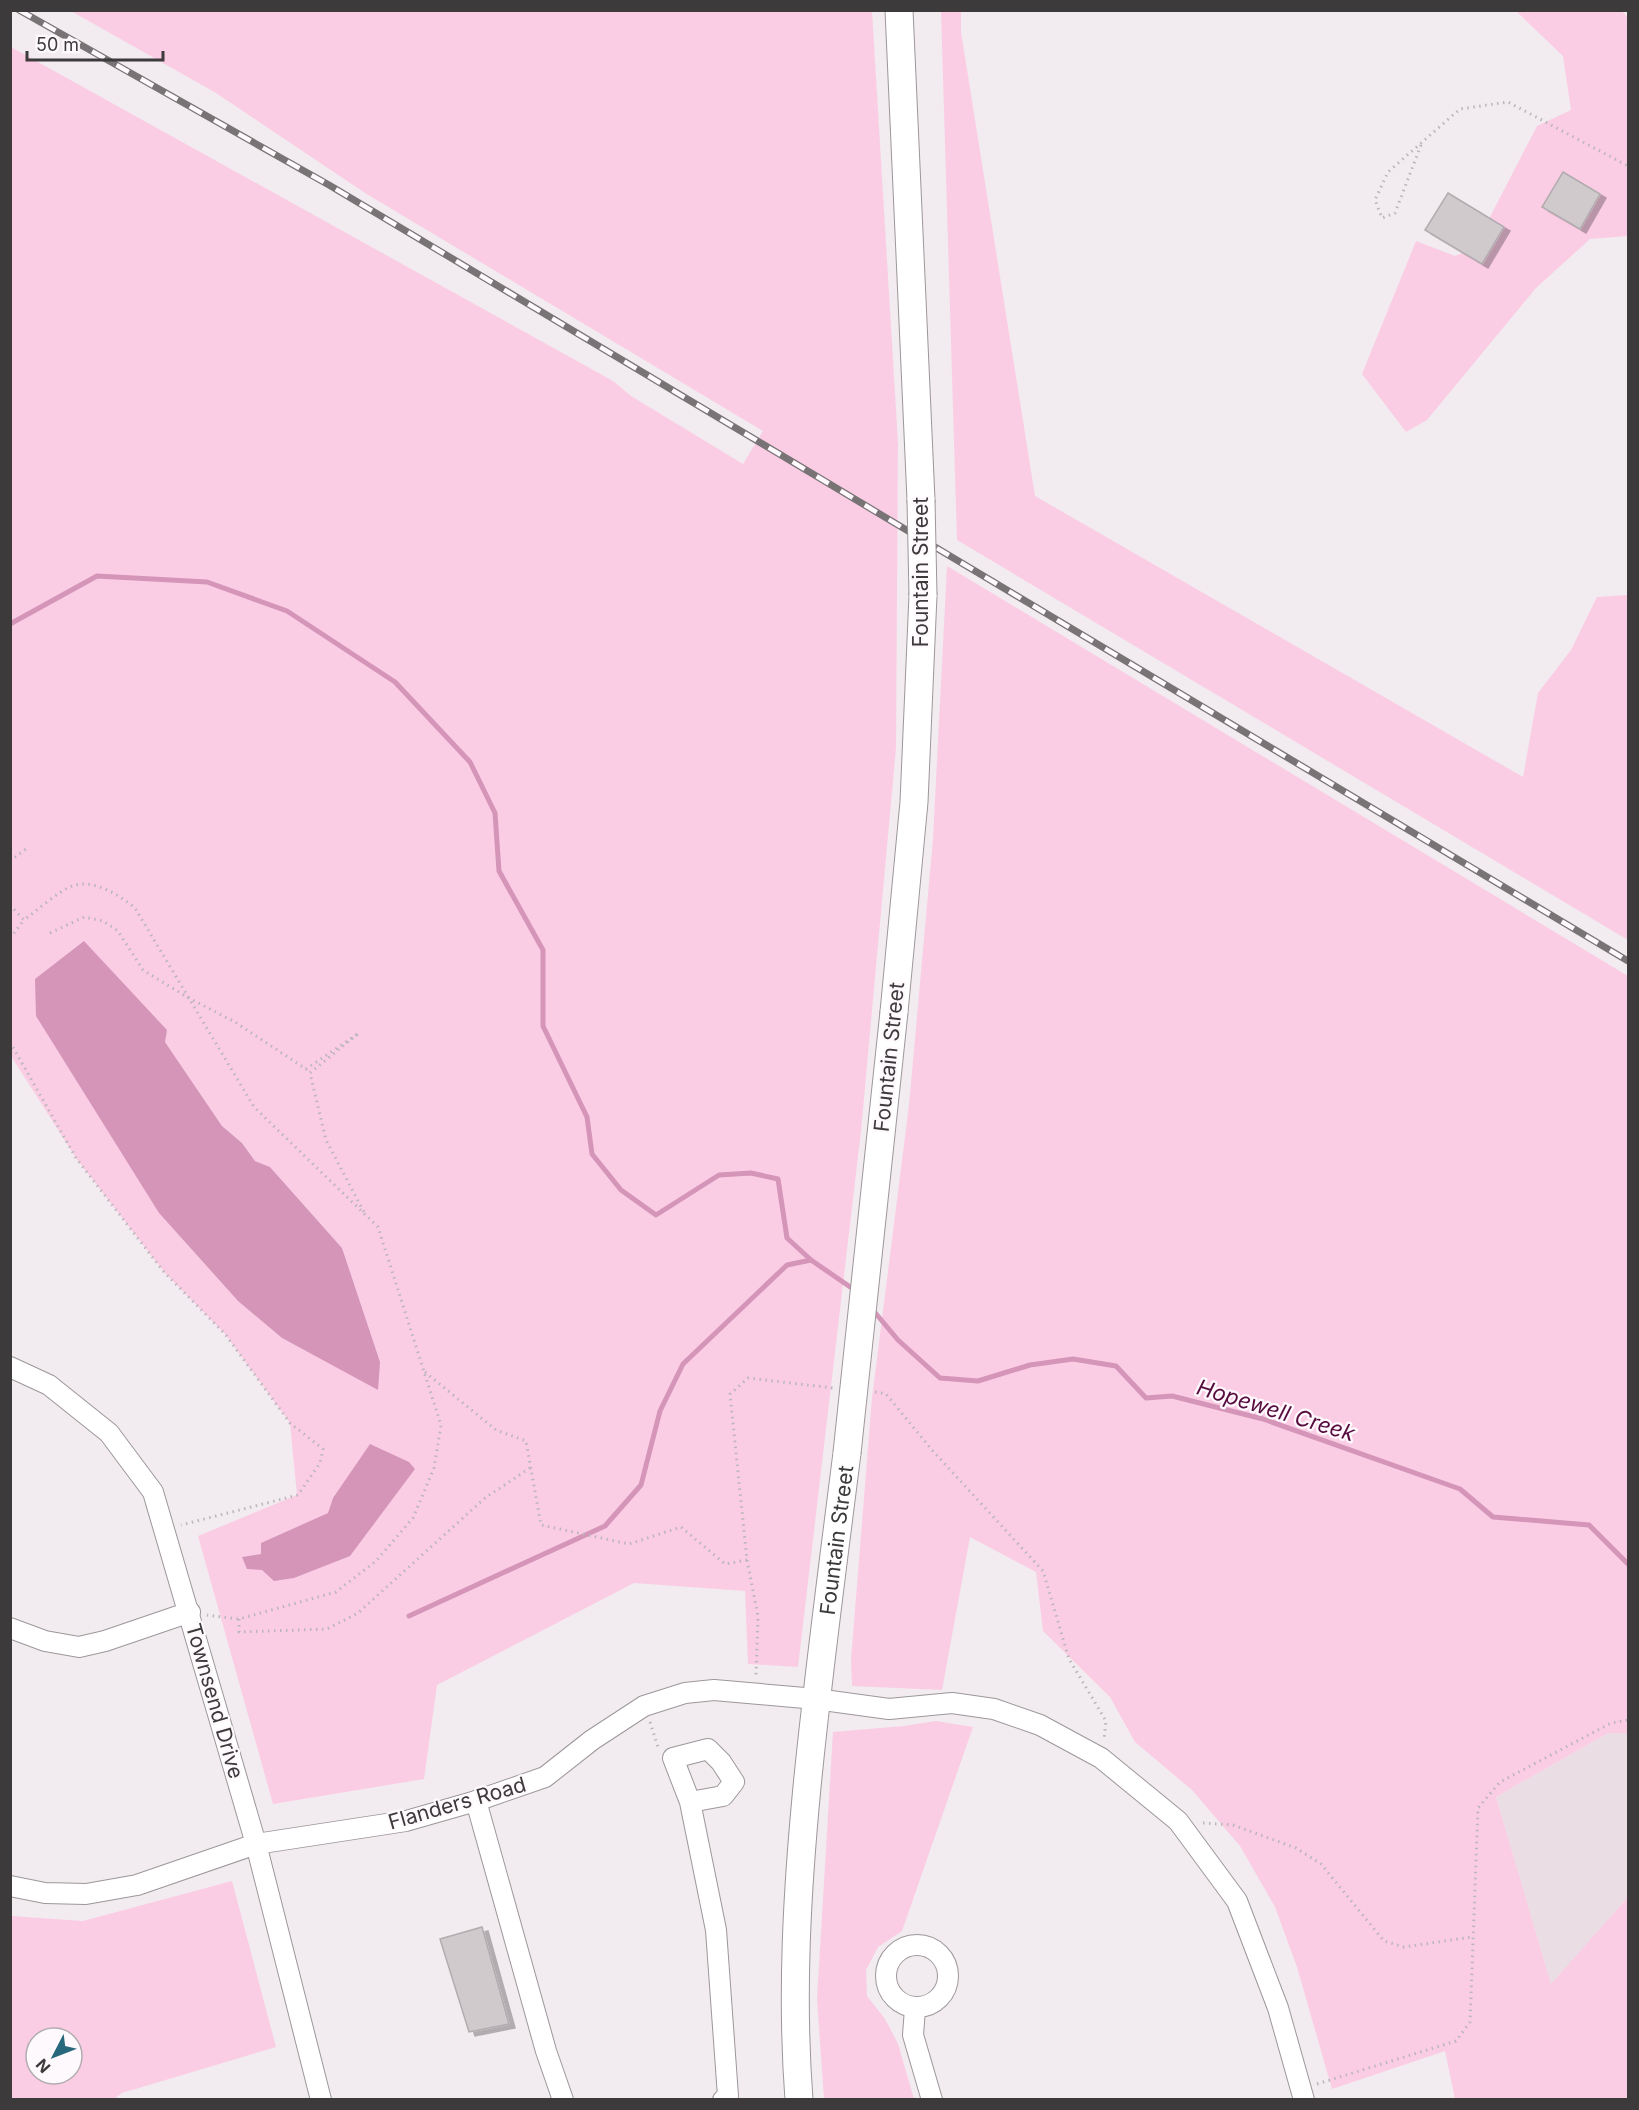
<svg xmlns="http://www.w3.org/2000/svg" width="1639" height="2110" font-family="Inter,sans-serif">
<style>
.built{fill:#ebdde4}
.green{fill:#fbcde5;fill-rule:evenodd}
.water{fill:#d495b8}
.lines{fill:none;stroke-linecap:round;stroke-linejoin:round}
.stream{stroke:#d495b8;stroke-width:5}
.building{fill:#d0cacd;stroke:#b2acaf;stroke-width:1.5;filter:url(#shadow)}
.street-casing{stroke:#9d979a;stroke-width:22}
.secondary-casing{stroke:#9d979a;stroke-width:29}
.path{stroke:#bbb6b9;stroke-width:3;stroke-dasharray:1.5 4.5;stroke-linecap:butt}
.street{stroke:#fff;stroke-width:20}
.secondary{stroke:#fff;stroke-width:27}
.rail-casing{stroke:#787476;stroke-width:7}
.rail{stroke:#fef9fc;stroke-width:4.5;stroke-dasharray:14;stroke-linecap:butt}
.secondary-bridge-casing{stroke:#9d979a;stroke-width:29;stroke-linecap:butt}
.secondary-bridge{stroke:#fff;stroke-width:27}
.labels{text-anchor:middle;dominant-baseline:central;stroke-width:4.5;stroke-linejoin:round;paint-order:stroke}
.street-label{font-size:21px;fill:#3d3a3c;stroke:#fef9fc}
.water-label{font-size:22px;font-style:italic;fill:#560c3e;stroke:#fef9fc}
</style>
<defs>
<filter id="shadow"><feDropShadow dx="6" dy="4" stdDeviation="0" flood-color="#0004"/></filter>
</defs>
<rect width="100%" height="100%" fill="#f2ebef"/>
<polygon class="built" points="1608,1733 1628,1733 1628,1897 1551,1985 1496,1797"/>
<g class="green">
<path d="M 71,11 L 872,11 L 898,443 L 896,748 L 861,1131 L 798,1667 L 748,1664 L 745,1591 L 634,1583 L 437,1685 L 424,1779 L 273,1804 L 198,1536 L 297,1495 L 290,1423 L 225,1334 L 164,1272 L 76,1158 L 11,1056 L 11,47 L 613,381 L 631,396 L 743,464 L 763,431 L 365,193 L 216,93 ZM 84,942 L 165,1042 L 222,1126 L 242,1143 L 255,1161 L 270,1167 L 342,1248 L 378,1389 L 282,1338 L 238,1301 L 159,1213 ZM 333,1498 L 350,1556 L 242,1557 L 262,1554 L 262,1543 L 328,1514 Z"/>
<polygon points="941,11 961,11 961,32 1035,496 1523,777 1538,693 1571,650 1597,597 1628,595 1628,940 957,540"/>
<polygon points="1516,11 1622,11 1628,18 1628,236 1590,239 1536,288 1427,420 1406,432 1362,374 1416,241 1455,256 1474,248 1537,126 1571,110 1563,56"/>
<polygon points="947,566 1628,976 1628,1733 1608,1733 1496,1797 1551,1984 1628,1897 1628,2097 1627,2099 1455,2099 1445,2051 1332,2089 1297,1967 1275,1907 1240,1846 1192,1790 1135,1742 1110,1697 1043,1631 1036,1572 970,1537 942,1690 852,1686 851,1660 872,1398 909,1105 933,839"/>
<polygon points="936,1721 973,1727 902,1931 878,1947 866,1970 867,1996 885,2019 898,2044 914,2099 824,2099 817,1999 833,1732 904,1726"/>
<path d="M 232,1881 L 276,2047 L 122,2093 L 114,2099 L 11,2099 L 11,1916 L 83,1921 ZM 36,2038 L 72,2038 L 72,2074 L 36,2074 Z"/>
</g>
<g class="water">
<polygon points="84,941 167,1030 165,1042 222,1126 242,1143 255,1161 270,1167 342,1248 380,1362 378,1390 282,1338 238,1301 159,1213 36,1016 35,979"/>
<polygon points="370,1444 409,1462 415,1469 350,1556 294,1578 274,1581 262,1570 247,1569 242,1557 261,1554 261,1543 328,1513 333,1498"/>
</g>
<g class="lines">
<g class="stream">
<polyline points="10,624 97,576 207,582 287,611 395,682 470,762 495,813 499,871 543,950 543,1026 587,1117 592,1154 621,1190 656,1215 719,1175 751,1173 778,1179 787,1238 811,1260 856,1291"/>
<polyline points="872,1309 898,1340 940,1378 978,1381 1030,1365 1073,1359 1116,1366 1146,1398 1172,1396 1263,1419 1460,1489 1493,1517 1589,1525 1628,1564"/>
<polyline points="409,1616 605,1526 641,1485 660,1411 683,1364 787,1265 811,1260"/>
</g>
</g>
<g class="building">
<polygon points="1563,172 1600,194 1580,229 1542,207"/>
<polygon points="1448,193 1504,227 1482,264 1425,230"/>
<polygon points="482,1927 509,2024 469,2032 440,1939"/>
</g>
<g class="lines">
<defs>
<g id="street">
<polyline points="10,1367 49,1385 109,1433 153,1492 256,1844 321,2100"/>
<polyline points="10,1628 45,1641 79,1647 105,1641 190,1612"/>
<polyline points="476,1801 546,2051 563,2100"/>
<polyline points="690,1802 723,1796 734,1782 721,1762 708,1749 673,1758 690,1802 716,1930 728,2096 723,2100"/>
<polyline points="10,1886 45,1893 86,1894 137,1885 256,1844 406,1821 476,1801 545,1777 592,1740 644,1706 685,1693 714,1690 816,1699 889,1709 952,1703 994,1709 1040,1725 1101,1758 1178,1821 1237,1901 1278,2008 1304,2100"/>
<circle cx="917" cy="1976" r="31"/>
<polyline points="915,2009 913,2035 932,2100"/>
</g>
<g id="secondary">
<polyline points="899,10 921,500"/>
<polyline points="894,1012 914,802 923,595"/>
<path id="s1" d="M 799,2100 C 791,1995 797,1891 807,1787 C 818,1675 833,1564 847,1453"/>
</g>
</defs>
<use href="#street" class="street-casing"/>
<use href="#secondary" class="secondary-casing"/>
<g class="path">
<polyline points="1421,145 1395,213 1382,218 1375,200 1388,172 1460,109 1508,102 1628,166"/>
<polyline points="10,861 26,849"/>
<path d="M 10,905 L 24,920 C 35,912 59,891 70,887 C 92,877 119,895 135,908 L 254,1107 L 378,1227 L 441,1425 L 434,1468 L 413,1518 L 376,1561 L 336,1592 L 239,1619 L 207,1615"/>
<polyline points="50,933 84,917 103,921 118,931 143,970 187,997 235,1022 306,1069 359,1033 310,1073 326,1140 364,1212"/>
<polyline points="10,938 24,920"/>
<polyline points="10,1042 76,1158 164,1272 225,1334 290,1423 323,1449 320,1463 298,1495 181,1525"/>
<polyline points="425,1372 496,1430 526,1441 541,1525 629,1544 681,1527 725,1564 747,1560 730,1394 748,1378 833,1388"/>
<polyline points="875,1392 886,1394 932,1450 1043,1571 1069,1659 1106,1721 1104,1740"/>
<polyline points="747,1560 758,1616 756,1677"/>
<polyline points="239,1619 239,1632 327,1629 358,1613 485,1498 530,1468"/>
<polyline points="650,1722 658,1747"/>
<polyline points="1203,1823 1233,1825 1296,1848 1321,1864 1384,1941 1404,1947 1472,1937"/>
<polyline points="1317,2084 1456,2041 1470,2022 1478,1808 1500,1782 1611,1723 1628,1720"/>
</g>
<use href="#street" class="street"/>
<use href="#secondary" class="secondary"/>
<defs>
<polyline id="rail" points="19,10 329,185 1628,961"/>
</defs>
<use href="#rail" class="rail-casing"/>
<use href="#rail" class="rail"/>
<defs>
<g id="secondary-bridge">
<polyline points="921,500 923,595"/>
<polyline points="847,1453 894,1012"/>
</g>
</defs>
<use href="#secondary-bridge" class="secondary-bridge-casing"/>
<use href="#secondary-bridge" class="secondary-bridge"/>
</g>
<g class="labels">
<g class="street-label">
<text transform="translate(920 572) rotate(-90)">Fountain Street</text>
<text transform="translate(889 1057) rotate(-84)">Fountain Street</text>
<text stroke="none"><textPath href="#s1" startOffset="562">Fountain Street</textPath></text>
<text transform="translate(215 1701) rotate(74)">Townsend Drive</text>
<text transform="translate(457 1803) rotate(-16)">Flanders Road</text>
</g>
<g class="water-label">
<text transform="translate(1276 1410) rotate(17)">Hopewell Creek</text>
</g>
</g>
<rect width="1639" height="2110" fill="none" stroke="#3d3a3c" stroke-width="24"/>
<g transform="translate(54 2056) rotate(228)"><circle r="28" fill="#fef9fc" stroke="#b1adaf" stroke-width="1.5"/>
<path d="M0-4.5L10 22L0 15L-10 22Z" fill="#28687c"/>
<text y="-9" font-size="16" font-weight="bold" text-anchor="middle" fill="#3d3a3c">N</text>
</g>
<path d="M27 51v9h136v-9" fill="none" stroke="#3d3a3c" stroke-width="3"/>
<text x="36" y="51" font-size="18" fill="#3d3a3c" stroke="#fef9fc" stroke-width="4.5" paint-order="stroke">50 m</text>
</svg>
